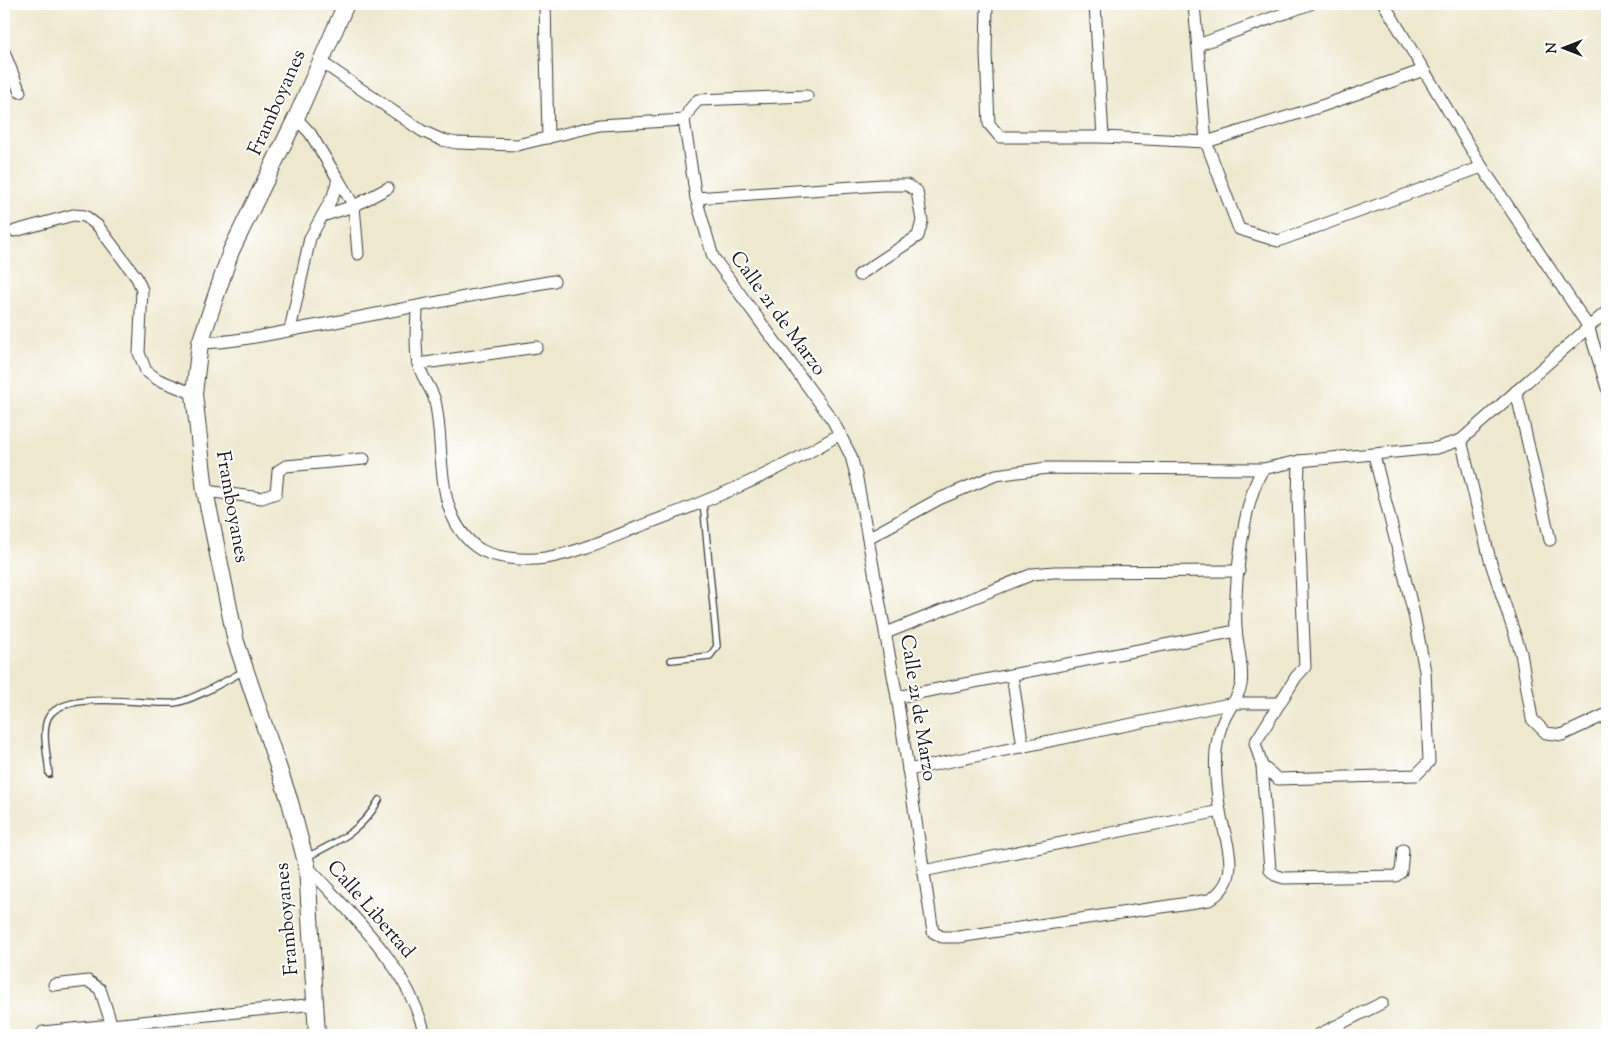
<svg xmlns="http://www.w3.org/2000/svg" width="1611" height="1039" font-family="'Sorts Mill Goudy',serif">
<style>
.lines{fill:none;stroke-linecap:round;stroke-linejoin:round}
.service-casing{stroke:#3b3b37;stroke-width:8}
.minor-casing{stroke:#3b3b37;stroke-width:13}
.secondary-casing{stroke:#3b3b37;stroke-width:18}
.service{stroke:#fff;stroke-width:5.5}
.minor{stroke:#fff;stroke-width:11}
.secondary{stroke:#fff;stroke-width:16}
.labels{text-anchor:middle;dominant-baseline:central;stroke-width:4;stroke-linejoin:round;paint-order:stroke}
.street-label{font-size:20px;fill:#1c1c1c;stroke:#fff}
</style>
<rect width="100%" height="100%" fill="#fff"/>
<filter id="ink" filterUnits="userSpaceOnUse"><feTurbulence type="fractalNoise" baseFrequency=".02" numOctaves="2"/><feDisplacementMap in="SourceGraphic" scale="10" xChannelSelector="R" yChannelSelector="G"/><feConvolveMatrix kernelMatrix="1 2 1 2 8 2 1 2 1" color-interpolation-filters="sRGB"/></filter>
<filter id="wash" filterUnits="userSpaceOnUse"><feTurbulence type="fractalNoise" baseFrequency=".0096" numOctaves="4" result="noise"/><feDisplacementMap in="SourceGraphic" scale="20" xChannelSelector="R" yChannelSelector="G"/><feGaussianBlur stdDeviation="1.12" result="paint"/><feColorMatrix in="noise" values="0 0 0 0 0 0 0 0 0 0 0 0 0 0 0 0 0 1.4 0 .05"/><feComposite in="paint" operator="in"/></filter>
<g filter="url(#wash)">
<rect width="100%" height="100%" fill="#ede8ce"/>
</g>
<g filter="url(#ink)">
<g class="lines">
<defs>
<g id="service">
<polyline points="671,660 710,656 717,646 703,502"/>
<path d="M 49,774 C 48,758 42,735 47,720 C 59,688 146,705 174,703 C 192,701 227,680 244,671"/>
<path d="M 307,857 C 338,841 361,832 379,800"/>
</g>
<g id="minor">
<polyline points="545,4 548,138"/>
<polyline points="987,4 986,53 989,124 1000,137 1103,137 1206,142 1319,107 1424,70"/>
<polyline points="1095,4 1103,137"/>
<polyline points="1194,4 1206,142 1239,229 1278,241 1482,167"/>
<polyline points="1384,4 1482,167 1588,326 1607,388"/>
<polyline points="1198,45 1310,4"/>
<polyline points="4,52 20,92"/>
<polyline points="320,61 422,131 442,140 457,143 517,145 600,125 684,120"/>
<path d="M 684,120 L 696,198 L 713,257 L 833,421 L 851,456 L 857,479 L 897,697 L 933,932 L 942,937 L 958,937 L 1209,900 C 1244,879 1226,844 1220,812 C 1217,793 1214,770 1216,751 C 1217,743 1219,730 1223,722 C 1228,709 1238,699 1241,685 C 1244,667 1237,646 1236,628 C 1234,588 1242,503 1263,469 L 1299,461 L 1437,448 L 1461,440 L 1607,311"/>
<polyline points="684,120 690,109 698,100 807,96"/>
<polyline points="338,179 354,206 358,254"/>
<polyline points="696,198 882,185 907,185 917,191 922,221 918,236 859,275"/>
<polyline points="322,216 354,206 388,188"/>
<polyline points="15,231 73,215 85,216 98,226 137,278 142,290 139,353 146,371 157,379 194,394"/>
<path d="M 417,307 C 417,324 414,346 418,363 C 421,377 432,388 435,401 C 446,450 432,511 475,546 C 491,559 526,561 545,558 C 577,553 608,539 638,527 C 708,501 777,473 840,434"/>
<polyline points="290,330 310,238 333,196 338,179 310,133 296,118"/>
<path d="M 200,343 C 242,342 283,331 325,324 C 401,309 477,294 554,281"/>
<polyline points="418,364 537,347"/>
<polyline points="1516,391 1550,540"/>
<polyline points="1461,440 1490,560 1521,653 1532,719 1546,733 1562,735 1607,714"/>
<polyline points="1299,461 1298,499 1305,667 1296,677 1255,743 1262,766 1278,779 1416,775 1429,762 1425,671 1414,614 1374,455"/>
<polyline points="205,491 262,498 276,493 278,471 286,466 364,459"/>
<polyline points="868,538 939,499 996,475 1047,468 1263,469"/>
<polyline points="886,633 1033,574 1054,572 1239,571"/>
<polyline points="1012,675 1023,747"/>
<polyline points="897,697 1236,631"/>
<polyline points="1262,766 1270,870 1275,875 1284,878 1396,876 1401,872 1403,850"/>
<polyline points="908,770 1234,703 1280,703"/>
<path d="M 307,866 C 354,918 408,965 425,1035"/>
<polyline points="923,871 1220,811"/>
<polyline points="54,985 88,981 100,989 115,1035"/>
<polyline points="43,1032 316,1004"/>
<polyline points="1318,1035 1382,1003"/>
</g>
<polyline id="secondary" points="317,1035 307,866 290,802 236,642 205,491 194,394 200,343 231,251 296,118 346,4"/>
</defs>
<use href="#service" class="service-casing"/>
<use href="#minor" class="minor-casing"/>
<use href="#secondary" class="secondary-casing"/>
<use href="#service" class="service"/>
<use href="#minor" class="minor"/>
<use href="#secondary" class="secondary"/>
</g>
</g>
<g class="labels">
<g class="street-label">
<text transform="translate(278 103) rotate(-66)">Framboyanes</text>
<text transform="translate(777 314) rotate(54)">Calle 21 de Marzo</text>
<text transform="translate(231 507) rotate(80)">Framboyanes</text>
<text transform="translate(917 708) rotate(81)">Calle 21 de Marzo</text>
<text transform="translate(370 910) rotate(49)">Calle Libertad</text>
<text transform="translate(288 919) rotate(-95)">Framboyanes</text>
</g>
</g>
<rect width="1611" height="1039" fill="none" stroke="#fff" stroke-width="20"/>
<g transform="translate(1564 48) rotate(270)" stroke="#ffffff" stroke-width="4" paint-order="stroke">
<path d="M0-4L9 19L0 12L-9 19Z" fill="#1c1c1c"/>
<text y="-8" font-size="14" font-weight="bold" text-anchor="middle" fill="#1c1c1c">N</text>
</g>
</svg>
